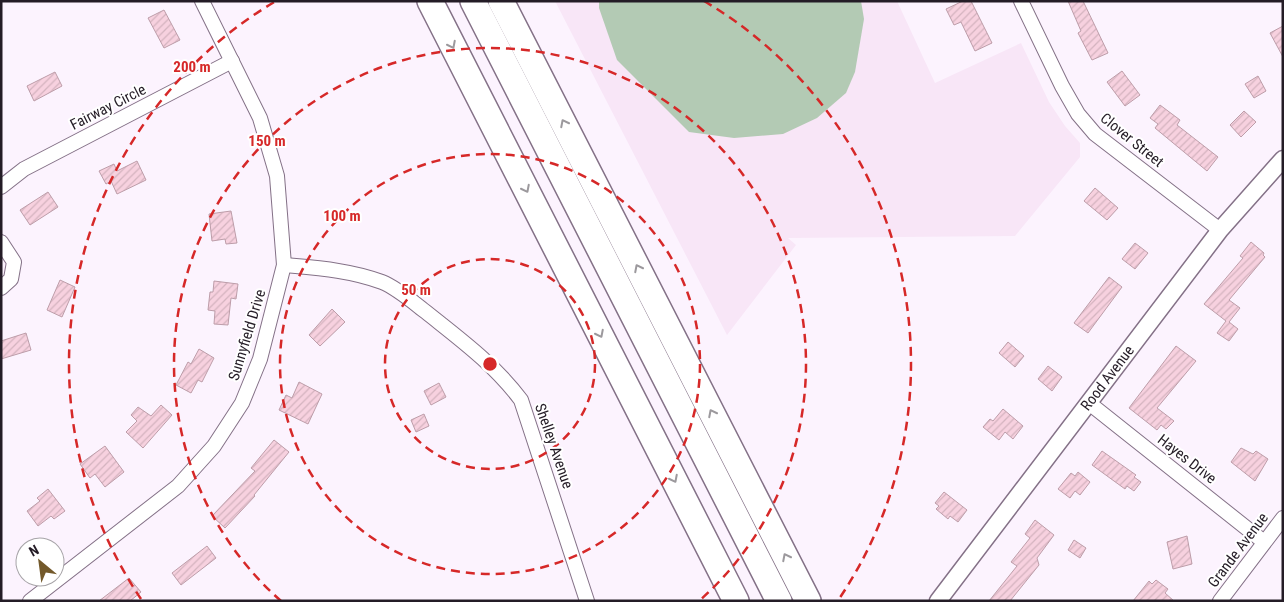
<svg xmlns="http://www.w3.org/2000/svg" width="1284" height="602" font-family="'Roboto Condensed',sans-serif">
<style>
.education{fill:#f8e6f7}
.green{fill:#b3cab4}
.building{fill:url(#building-hatch);stroke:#bd9da9}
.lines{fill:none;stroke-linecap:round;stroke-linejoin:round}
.minor-casing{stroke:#847187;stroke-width:16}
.tertiary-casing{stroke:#847187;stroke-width:19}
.motorway-casing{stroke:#847187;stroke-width:28}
.minor{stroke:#fff;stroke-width:14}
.tertiary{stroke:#fff;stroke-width:16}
.motorway{stroke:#fff;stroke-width:25}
.oneway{stroke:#9c999d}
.ring{fill:none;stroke:#d62828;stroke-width:2.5;stroke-dasharray:9 6}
.labels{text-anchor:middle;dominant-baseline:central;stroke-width:4;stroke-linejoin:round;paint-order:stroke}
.street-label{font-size:15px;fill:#241c26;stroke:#fff}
.centre{fill:#d62828;stroke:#fff;stroke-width:2.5}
.ring-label{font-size:15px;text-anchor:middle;font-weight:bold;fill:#d62828;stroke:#fff;stroke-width:4;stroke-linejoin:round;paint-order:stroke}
</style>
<defs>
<pattern id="building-hatch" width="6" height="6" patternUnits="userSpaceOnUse" patternTransform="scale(1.25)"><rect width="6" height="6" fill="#f7d1df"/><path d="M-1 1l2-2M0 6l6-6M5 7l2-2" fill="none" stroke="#d4b3bf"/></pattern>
</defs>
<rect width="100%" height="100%" fill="#fcf3fe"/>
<polygon class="education" points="555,1 897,1 935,83 1021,43 1049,102 1065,126 1080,143 1080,157 1015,236 788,238 796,245 727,335"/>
<polygon class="green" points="599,1 861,1 864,19 855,72 846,93 817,118 783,134 734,138 689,132 617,60 599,8"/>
<g class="building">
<polygon points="963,1 971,1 992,43 975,51 961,22 954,25 946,9"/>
<polygon points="1068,1 1083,1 1108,53 1092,60 1078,33 1081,31"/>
<polygon points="164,10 180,40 164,48 148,18"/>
<polygon points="1283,26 1283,57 1270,33"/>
<polygon points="1122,71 1140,95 1125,106 1107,82"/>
<polygon points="55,72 62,86 34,101 27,86"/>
<polygon points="1258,76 1266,91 1254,98 1245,84"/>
<polygon points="1160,105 1180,120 1177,125 1218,157 1207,171 1155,128 1158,124 1150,118"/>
<polygon points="1244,111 1256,122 1241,137 1230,125"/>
<polygon points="137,161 146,180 117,194 111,181 106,184 99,171 114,164 117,171"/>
<polygon points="1095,188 1118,208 1107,220 1084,201"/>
<polygon points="48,192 58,207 30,225 20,210"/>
<polygon points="231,211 237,243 226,244 225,239 212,241 209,214"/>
<polygon points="1251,242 1264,253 1263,255 1265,257 1229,300 1240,308 1229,322 1238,329 1229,341 1217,333 1226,321 1204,304 1243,258 1240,256"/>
<polygon points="1135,243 1148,253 1135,269 1122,259"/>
<polygon points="1109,277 1122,287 1088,333 1074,323"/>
<polygon points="60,280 75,287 62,317 47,310"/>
<polygon points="214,281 238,284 236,299 231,298 228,325 214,324 215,311 208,310 210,292 213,292"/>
<polygon points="332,309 345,322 320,346 309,335"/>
<polygon points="26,333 31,350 1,359 1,341"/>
<polygon points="1008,342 1024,356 1015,367 999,353"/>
<polygon points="1176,346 1196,361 1157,408 1174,421 1166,429 1161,425 1157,430 1129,408"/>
<polygon points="199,349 214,358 202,382 198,380 191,393 176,385 188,362 191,364"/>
<polygon points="1048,366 1062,377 1052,391 1038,379"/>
<polygon points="299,382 322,394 308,424 279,410 286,395 292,398"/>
<polygon points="439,383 446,397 431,405 424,391"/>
<polygon points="161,405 172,415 143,448 126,432 137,421 131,415 138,407 151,416"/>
<polygon points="1003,409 1023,426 1013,439 1005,432 999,440 983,427 990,419 993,421"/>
<polygon points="424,414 429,426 416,432 411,420"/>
<polygon points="274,440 289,452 254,495 255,496 225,528 212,516 255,471 251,468"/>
<polygon points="105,446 124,472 105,487 95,474 90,478 80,464"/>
<polygon points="1241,448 1253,454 1256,451 1268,459 1255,481 1231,462"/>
<polygon points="1102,451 1136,475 1134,477 1141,482 1134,491 1127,486 1125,489 1092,465"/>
<polygon points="1078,472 1090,482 1080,495 1075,491 1070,498 1058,489 1071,473 1075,476"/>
<polygon points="48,489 65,511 54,519 51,516 38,526 27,511 40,501 37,498"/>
<polygon points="944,492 967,510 958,522 950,516 948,519 936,509 939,506 935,503"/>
<polygon points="1035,520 1054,535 1037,558 1039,565 1010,601 989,601 1017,566 1011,562 1030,538 1025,534"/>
<polygon points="1187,536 1192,564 1173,569 1167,542"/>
<polygon points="1074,540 1086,548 1080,558 1068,550"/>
<polygon points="207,546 216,558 181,585 172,573"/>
<polygon points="129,578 141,592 130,601 99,601"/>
<polygon points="1156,580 1168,589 1165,593 1174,601 1133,601 1149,581 1152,584"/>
</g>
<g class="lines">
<defs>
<g id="minor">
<polyline points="1021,1 1062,86 1078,114 1095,134 1220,230"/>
<polyline points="1,187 24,169 232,61"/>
<polyline points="1,242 14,262 11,279 1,288"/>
<path d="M 284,265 C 317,268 350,270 382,282 C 397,288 413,302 426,312 C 461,340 494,364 521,400 L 587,601"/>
<polyline points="1089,403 1264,542"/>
<polyline points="30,601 178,486 214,446 242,403 260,359 284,265 277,176 260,118 202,1"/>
<polyline points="1220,601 1283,518"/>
</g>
<g id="tertiary">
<path id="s1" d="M 938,601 L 1220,230 L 1283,159"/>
</g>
<g id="motorway">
<polyline points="430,1 736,601"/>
<polyline points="473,1 779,601"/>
<polyline points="501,1 808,601"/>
</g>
</defs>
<use href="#minor" class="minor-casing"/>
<use href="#tertiary" class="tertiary-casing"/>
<use href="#motorway" class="motorway-casing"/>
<use href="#minor" class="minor"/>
<use href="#tertiary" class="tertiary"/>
<use href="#motorway" class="motorway"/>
</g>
<defs><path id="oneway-chevron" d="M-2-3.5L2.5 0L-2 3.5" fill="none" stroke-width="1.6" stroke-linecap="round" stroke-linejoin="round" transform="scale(1.25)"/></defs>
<g class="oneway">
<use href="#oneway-chevron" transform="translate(452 45) rotate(63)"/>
<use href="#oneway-chevron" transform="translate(564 123) rotate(-117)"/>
<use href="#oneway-chevron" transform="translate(526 189) rotate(63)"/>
<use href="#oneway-chevron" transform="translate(638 268) rotate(-117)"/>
<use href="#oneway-chevron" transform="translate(600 334) rotate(63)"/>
<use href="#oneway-chevron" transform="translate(712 413) rotate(-117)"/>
<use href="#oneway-chevron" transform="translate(674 479) rotate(63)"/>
<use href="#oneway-chevron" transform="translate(786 557) rotate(-117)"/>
</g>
<g class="ring">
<circle cx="490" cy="364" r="105"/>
<circle cx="490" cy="364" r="210"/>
<path d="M281 601A316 316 0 1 1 699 601"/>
<path d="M141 599A421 421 0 0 1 276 1M704 1A421 421 0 0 1 839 599"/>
</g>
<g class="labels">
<g class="street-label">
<text transform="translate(108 107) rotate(-27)">Fairway Circle</text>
<text transform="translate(1132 140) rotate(39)">Clover Street</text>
<text transform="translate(247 335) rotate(-73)">Sunnyfield Drive</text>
<text stroke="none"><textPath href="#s1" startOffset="280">Rood Avenue</textPath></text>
<text transform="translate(554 446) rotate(71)">Shelley Avenue</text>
<text transform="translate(1187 459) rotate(38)">Hayes Drive</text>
<text transform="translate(1238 550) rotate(-53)">Grande Avenue</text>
</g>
</g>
<circle cx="490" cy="364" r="8" class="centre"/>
<g class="ring-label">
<text x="192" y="72">200 m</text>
<text x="267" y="146">150 m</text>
<text x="342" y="221">100 m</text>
<text x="416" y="295">50 m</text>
</g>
<rect width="1284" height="602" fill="none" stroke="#241c26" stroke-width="5"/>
<g transform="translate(40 562) rotate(331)"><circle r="24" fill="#ffffff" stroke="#a7a4a8"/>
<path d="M0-4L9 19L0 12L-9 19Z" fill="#73592b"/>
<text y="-8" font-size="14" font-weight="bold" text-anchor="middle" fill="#241c26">N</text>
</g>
</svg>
